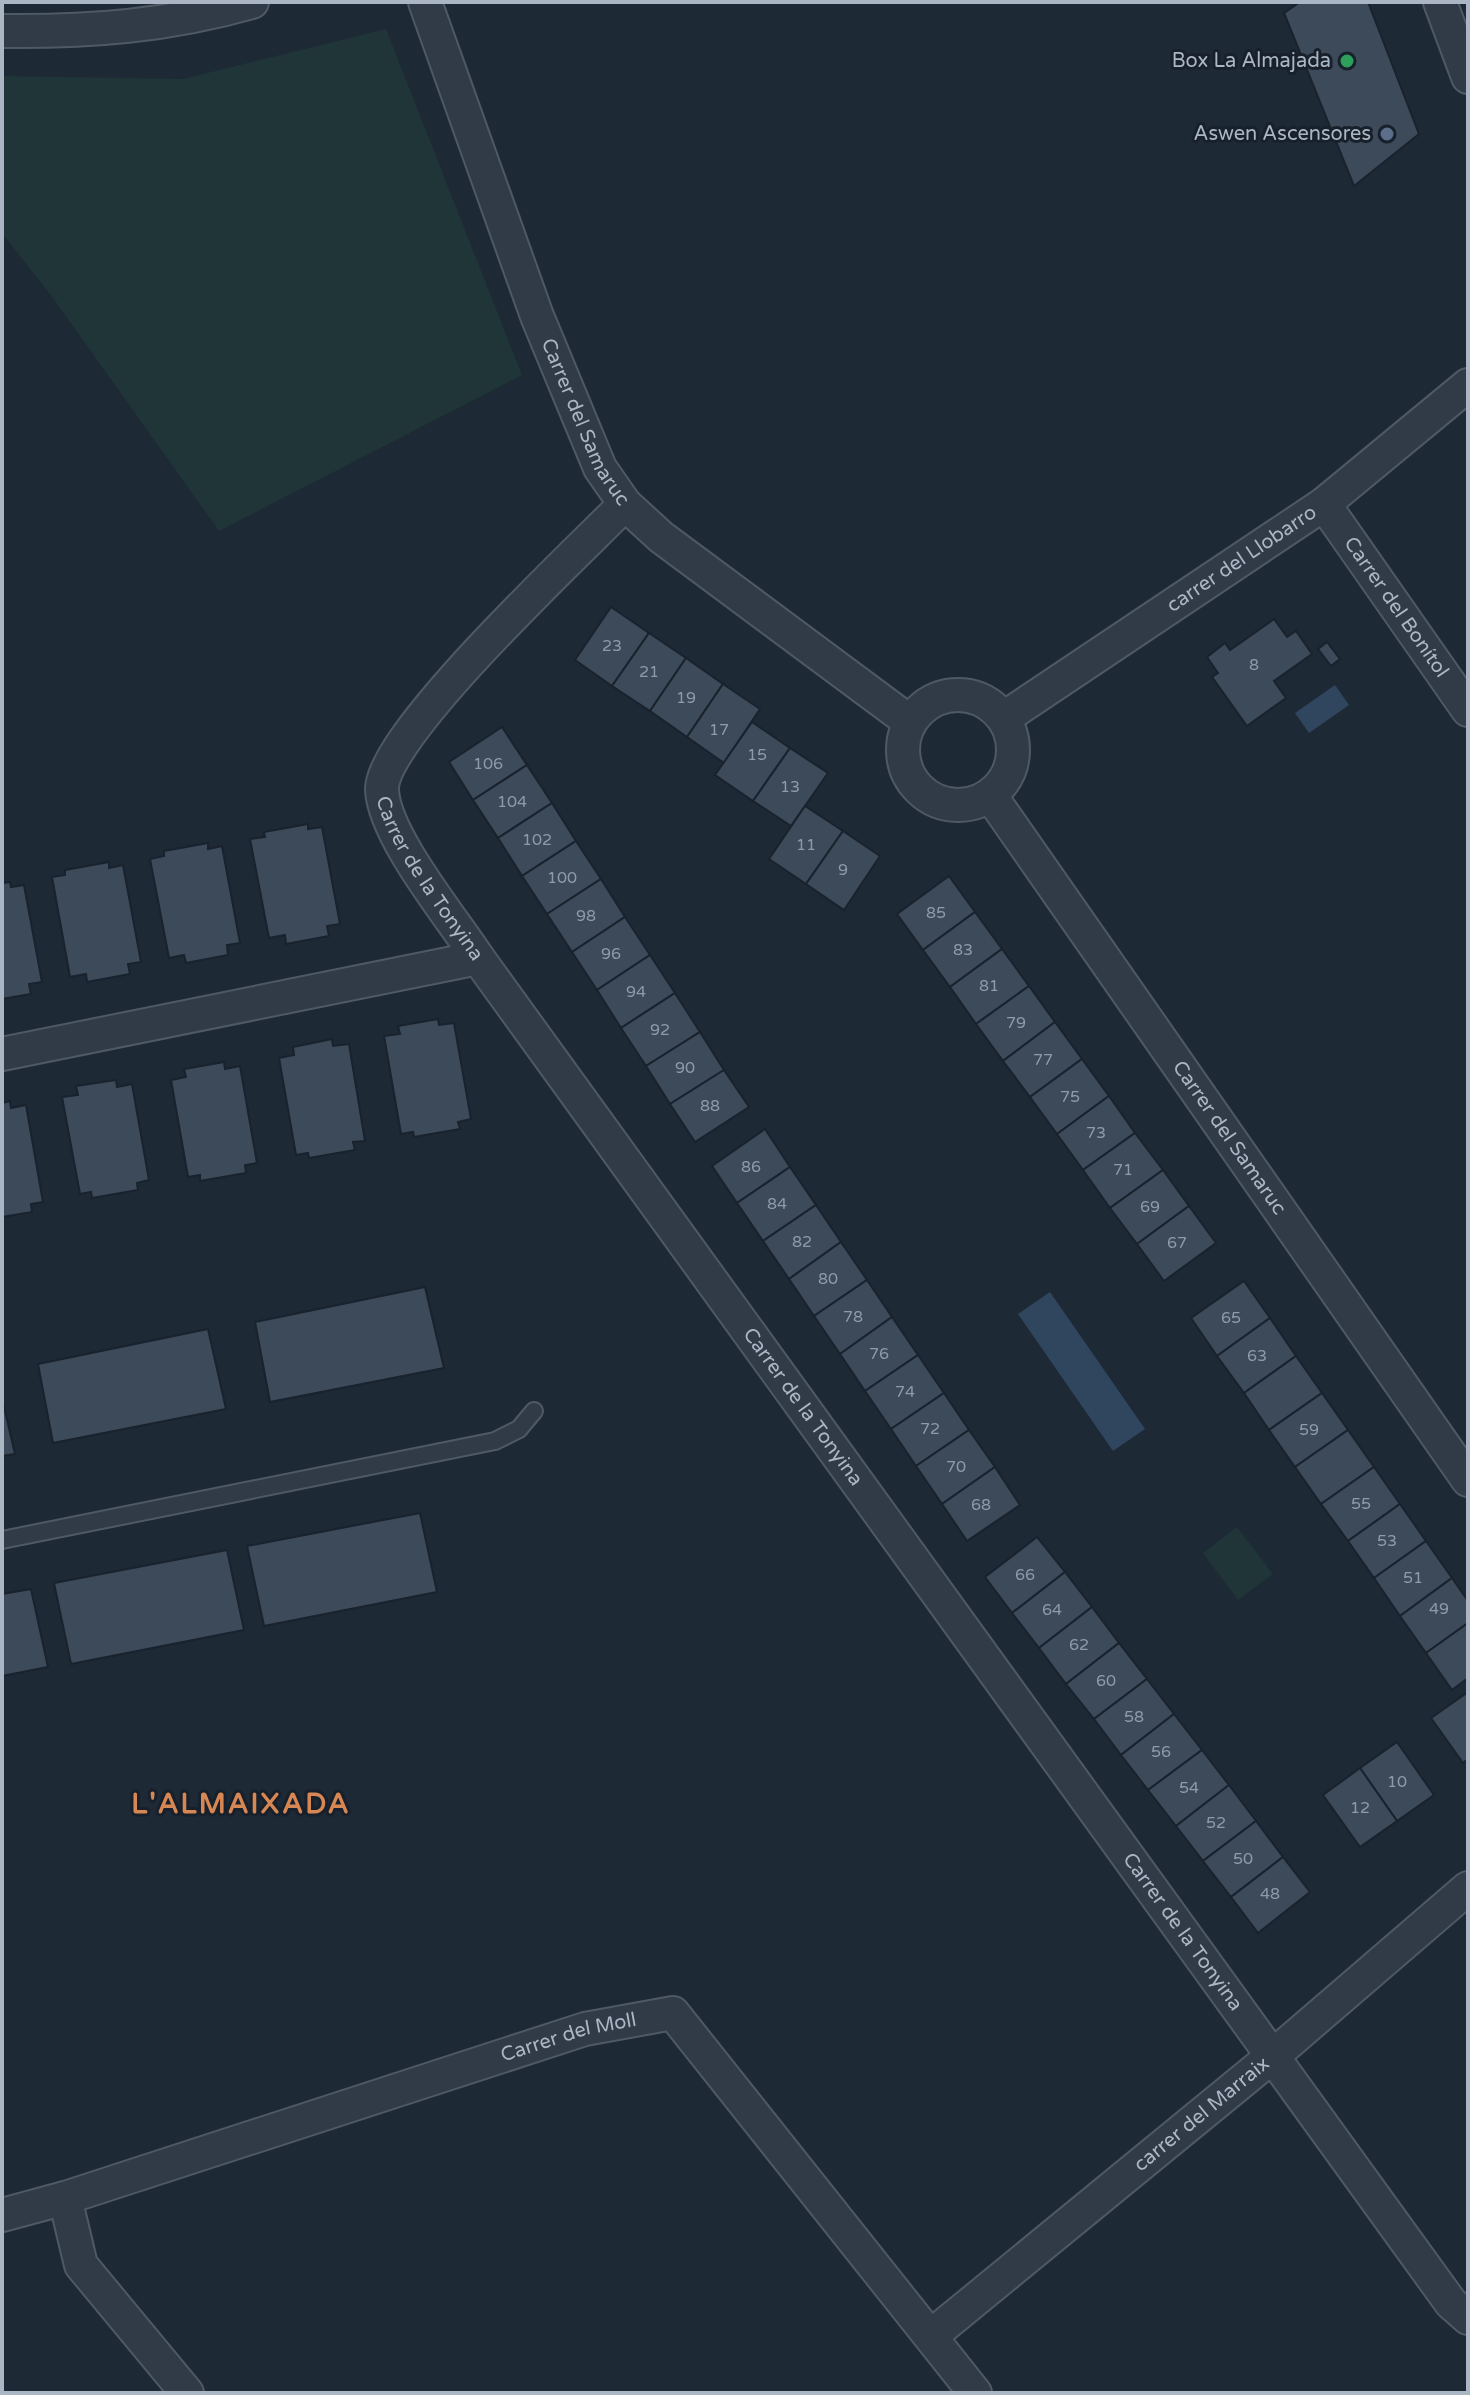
<svg xmlns="http://www.w3.org/2000/svg" width="1470" height="2395" font-family="'Varela Round',sans-serif">
<style>
.green{fill:#203537}
.water{fill:#30455e}
.building{fill:#3c4a59;stroke:#19222d;stroke-width:2}
.lines{fill:none;stroke-linecap:round;stroke-linejoin:round}
.lane-casing{stroke:#4f5965;stroke-width:20}
.street-casing{stroke:#4f5965;stroke-width:36}
.lane{stroke:#313b47;stroke-width:16}
.street{stroke:#313b47;stroke-width:32}
.leisure-dot{fill:#2e9e5b;stroke:#17202b;stroke-width:3}
.service-dot{fill:#5c6f8a;stroke:#17202b;stroke-width:3}
.labels{text-anchor:middle;dominant-baseline:central;stroke-width:6;stroke-linejoin:round;paint-order:stroke}
.number-label{font-size:16px;fill:#8f9ba9}
.poi-label{font-size:20px;fill:#abb6c4;stroke:#17202b;text-anchor:end}
.street-label{font-size:20px;fill:#abb6c4;stroke:#17202b}
.district-label{font-size:28px;font-weight:bold;letter-spacing:2px;fill:#d78753;stroke:#17202b}
</style>
<rect width="100%" height="100%" fill="#1e2936"/>
<g class="green">
<polygon points="386,29 522,375 219,531 53,298 2,233 2,76 183,79"/>
<polygon points="1237,1527 1273,1574 1238,1600 1203,1553"/>
</g>
<g class="water">
<polygon points="1335,685 1349,705 1309,733 1295,713"/>
<polygon points="1050,1292 1145,1429 1113,1451 1018,1314"/>
</g>
<g class="building">
<polygon points="1300,2 1368,2 1419,134 1354,186 1284,13"/>
<polygon points="611,607 649,633 612,686 575,660"/>
<polygon points="1274,619 1287,637 1296,631 1312,654 1274,681 1286,698 1247,726 1212,677 1218,673 1207,657 1225,643 1230,650"/>
<polygon points="649,633 686,658 650,711 612,686"/>
<polygon points="1327,642 1340,659 1331,666 1318,649"/>
<polygon points="686,658 723,684 687,737 650,711"/>
<polygon points="723,684 760,709 724,763 687,737"/>
<polygon points="752,722 790,748 753,801 715,775"/>
<polygon points="502,727 527,765 473,800 449,762"/>
<polygon points="790,748 828,773 791,826 753,801"/>
<polygon points="527,765 552,803 498,838 473,800"/>
<polygon points="552,803 576,841 522,876 498,838"/>
<polygon points="805,806 843,831 806,884 769,859"/>
<polygon points="308,824 308,829 322,827 340,924 327,926 329,936 286,944 285,935 269,938 250,839 265,837 264,832"/>
<polygon points="843,831 880,856 844,910 806,884"/>
<polygon points="576,841 601,879 547,914 522,876"/>
<polygon points="208,843 208,849 222,846 240,943 227,945 228,955 186,963 184,955 169,958 150,859 164,856 164,851"/>
<polygon points="109,862 109,868 123,865 141,962 128,964 130,974 87,982 86,974 70,977 52,877 65,875 65,870"/>
<polygon points="949,876 975,912 923,950 897,914"/>
<polygon points="601,879 625,917 572,952 547,914"/>
<polygon points="10,882 11,887 24,885 42,982 29,984 31,994 2,999 2,883"/>
<polygon points="975,912 1002,949 950,987 923,950"/>
<polygon points="625,917 650,955 597,990 572,952"/>
<polygon points="1002,949 1029,986 976,1024 950,987"/>
<polygon points="650,955 675,993 621,1028 597,990"/>
<polygon points="1029,986 1055,1022 1003,1061 976,1024"/>
<polygon points="675,993 700,1032 646,1066 621,1028"/>
<polygon points="438,1019 439,1025 454,1023 471,1119 458,1122 460,1129 414,1137 413,1132 401,1134 384,1036 400,1034 398,1026"/>
<polygon points="1055,1022 1082,1059 1030,1097 1003,1061"/>
<polygon points="700,1032 724,1070 670,1104 646,1066"/>
<polygon points="332,1039 333,1046 349,1044 365,1141 353,1142 355,1150 309,1158 308,1153 296,1155 279,1058 294,1055 293,1047"/>
<polygon points="1082,1059 1109,1096 1057,1134 1030,1097"/>
<polygon points="224,1062 225,1069 240,1066 257,1163 245,1165 246,1173 200,1181 200,1175 188,1177 171,1080 186,1077 184,1069"/>
<polygon points="724,1070 749,1107 695,1142 670,1104"/>
<polygon points="116,1080 117,1087 132,1084 149,1180 137,1183 138,1190 92,1198 91,1192 80,1194 62,1097 78,1095 76,1086"/>
<polygon points="1109,1096 1135,1133 1083,1170 1057,1134"/>
<polygon points="10,1101 11,1108 26,1105 43,1202 31,1204 32,1212 2,1217 2,1103"/>
<polygon points="765,1129 790,1167 737,1203 712,1166"/>
<polygon points="1135,1133 1163,1170 1110,1208 1083,1170"/>
<polygon points="790,1167 816,1205 763,1241 737,1203"/>
<polygon points="1163,1170 1189,1206 1137,1244 1110,1208"/>
<polygon points="816,1205 841,1242 789,1279 763,1241"/>
<polygon points="1189,1206 1216,1243 1164,1281 1137,1244"/>
<polygon points="841,1242 867,1280 814,1316 789,1279"/>
<polygon points="867,1280 892,1317 840,1354 814,1316"/>
<polygon points="1244,1281 1270,1318 1217,1356 1191,1318"/>
<polygon points="425,1287 444,1368 270,1402 255,1322"/>
<polygon points="892,1317 918,1355 865,1391 840,1354"/>
<polygon points="1270,1318 1296,1356 1244,1393 1217,1356"/>
<polygon points="208,1329 226,1409 53,1443 38,1364"/>
<polygon points="918,1355 944,1393 891,1429 865,1391"/>
<polygon points="1296,1356 1322,1393 1269,1430 1244,1393"/>
<polygon points="944,1393 969,1430 916,1466 891,1429"/>
<polygon points="1322,1393 1348,1430 1295,1467 1269,1430"/>
<polygon points="2,1398 15,1454 2,1456"/>
<polygon points="969,1430 995,1467 942,1504 916,1466"/>
<polygon points="1348,1430 1374,1467 1321,1504 1295,1467"/>
<polygon points="995,1467 1020,1505 967,1541 942,1504"/>
<polygon points="1374,1467 1400,1504 1348,1541 1321,1504"/>
<polygon points="1400,1504 1426,1541 1374,1578 1348,1541"/>
<polygon points="420,1513 437,1592 264,1626 247,1546"/>
<polygon points="1037,1537 1065,1572 1012,1613 985,1577"/>
<polygon points="1426,1541 1452,1578 1400,1616 1374,1578"/>
<polygon points="227,1550 244,1630 71,1664 54,1583"/>
<polygon points="1065,1572 1092,1607 1039,1648 1012,1613"/>
<polygon points="1452,1578 1468,1601 1468,1623 1426,1653 1400,1616"/>
<polygon points="31,1589 48,1667 2,1676 2,1594"/>
<polygon points="1092,1607 1119,1643 1066,1684 1039,1648"/>
<polygon points="1468,1623 1468,1678 1452,1690 1426,1653"/>
<polygon points="1119,1643 1147,1679 1094,1719 1066,1684"/>
<polygon points="1147,1679 1174,1714 1121,1755 1094,1719"/>
<polygon points="1468,1692 1468,1759 1463,1763 1431,1718"/>
<polygon points="1174,1714 1202,1750 1148,1790 1121,1755"/>
<polygon points="1397,1742 1434,1795 1397,1821 1360,1768"/>
<polygon points="1202,1750 1229,1785 1176,1826 1148,1790"/>
<polygon points="1360,1768 1397,1821 1360,1847 1323,1795"/>
<polygon points="1229,1785 1256,1821 1203,1861 1176,1826"/>
<polygon points="1256,1821 1283,1857 1231,1897 1203,1861"/>
<polygon points="1283,1857 1310,1892 1258,1933 1231,1897"/>
</g>
<g class="lines">
<defs>
<polyline id="lane" points="2,1540 495,1441 519,1429 534,1411"/>
<g id="street">
<path id="s1" d="M 425,2 L 537,316 L 600,468 L 625,504 L 661,537 L 910,722"/>
<polyline points="1440,2 1468,77"/>
<path d="M 2,31 C 88,32 169,26 252,2"/>
<path id="s2" d="M 625,504 C 581,549 380,736 382,790 C 384,836 452,918 478,958 L 1451,2303 L 1468,2318"/>
<path id="s3" d="M 1324,504 L 1468,710"/>
<circle cx="958" cy="750" r="55"/>
<path id="s4" d="M 1004,718 L 1324,504 L 1468,385"/>
<path id="s5" d="M 990,795 L 1468,1480"/>
<polyline points="2,1054 478,958"/>
<polyline points="65,2198 81,2265 187,2393"/>
<path id="s6" d="M 2,2215 L 65,2198 L 585,2029 L 673,2013 L 975,2393"/>
<path id="s7" d="M 931,2336 L 1274,2055 L 1468,1888"/>
</g>
</defs>
<use href="#lane" class="lane-casing"/>
<use href="#street" class="street-casing"/>
<use href="#lane" class="lane"/>
<use href="#street" class="street"/>
</g>
<circle class="leisure-dot" cx="1347" cy="61" r="8"/>
<circle class="service-dot" cx="1387" cy="134" r="8"/>
<g class="labels">
<g class="number-label">
<text x="612" y="646">23</text>
<text x="1254" y="665">8</text>
<text x="649" y="672">21</text>
<text x="686" y="698">19</text>
<text x="719" y="730">17</text>
<text x="757" y="755">15</text>
<text x="488" y="764">106</text>
<text x="790" y="787">13</text>
<text x="512" y="802">104</text>
<text x="537" y="840">102</text>
<text x="806" y="845">11</text>
<text x="843" y="870">9</text>
<text x="562" y="878">100</text>
<text x="936" y="913">85</text>
<text x="586" y="916">98</text>
<text x="963" y="950">83</text>
<text x="611" y="954">96</text>
<text x="989" y="986">81</text>
<text x="636" y="992">94</text>
<text x="1016" y="1023">79</text>
<text x="660" y="1030">92</text>
<text x="1043" y="1060">77</text>
<text x="685" y="1068">90</text>
<text x="1070" y="1097">75</text>
<text x="710" y="1106">88</text>
<text x="1096" y="1133">73</text>
<text x="751" y="1167">86</text>
<text x="1123" y="1170">71</text>
<text x="777" y="1204">84</text>
<text x="1150" y="1207">69</text>
<text x="802" y="1242">82</text>
<text x="1177" y="1243">67</text>
<text x="828" y="1279">80</text>
<text x="853" y="1317">78</text>
<text x="1231" y="1318">65</text>
<text x="879" y="1354">76</text>
<text x="1257" y="1356">63</text>
<text x="905" y="1392">74</text>
<text x="930" y="1429">72</text>
<text x="1309" y="1430">59</text>
<text x="956" y="1467">70</text>
<text x="1361" y="1504">55</text>
<text x="981" y="1505">68</text>
<text x="1387" y="1541">53</text>
<text x="1025" y="1575">66</text>
<text x="1413" y="1578">51</text>
<text x="1439" y="1609">49</text>
<text x="1052" y="1610">64</text>
<text x="1079" y="1645">62</text>
<text x="1106" y="1681">60</text>
<text x="1134" y="1717">58</text>
<text x="1161" y="1752">56</text>
<text x="1397" y="1782">10</text>
<text x="1189" y="1788">54</text>
<text x="1360" y="1808">12</text>
<text x="1216" y="1823">52</text>
<text x="1243" y="1859">50</text>
<text x="1270" y="1894">48</text>
</g>
<g class="poi-label">
<text x="1331" y="61">Box La Almajada</text>
<text x="1371" y="134">Aswen Ascensores</text>
</g>
<g class="street-label">
<text stroke="none"><textPath href="#s1" startOffset="450">Carrer del Samaruc</textPath></text>
<text stroke="none"><textPath href="#s4" startOffset="286">carrer del Llobarro</textPath></text>
<text stroke="none"><textPath href="#s3" startOffset="126">Carrer del Bonítol</textPath></text>
<text stroke="none"><textPath href="#s2" startOffset="480">Carrer de la Tonyina</textPath></text>
<text stroke="none"><textPath href="#s5" startOffset="418">Carrer del Samaruc</textPath></text>
<text stroke="none"><textPath href="#s2" startOffset="1128">Carrer de la Tonyina</textPath></text>
<text stroke="none"><textPath href="#s2" startOffset="1776">Carrer de la Tonyina</textPath></text>
<text stroke="none"><textPath href="#s6" startOffset="594">Carrer del Moll</textPath></text>
<text stroke="none"><textPath href="#s7" startOffset="350">carrer del Marraix</textPath></text>
</g>
<g class="district-label">
<text x="241" y="1804">L'ALMAIXADA</text>
</g>
</g>
<rect width="1470" height="2395" fill="none" stroke="#abb6c4" stroke-width="8"/>
</svg>
